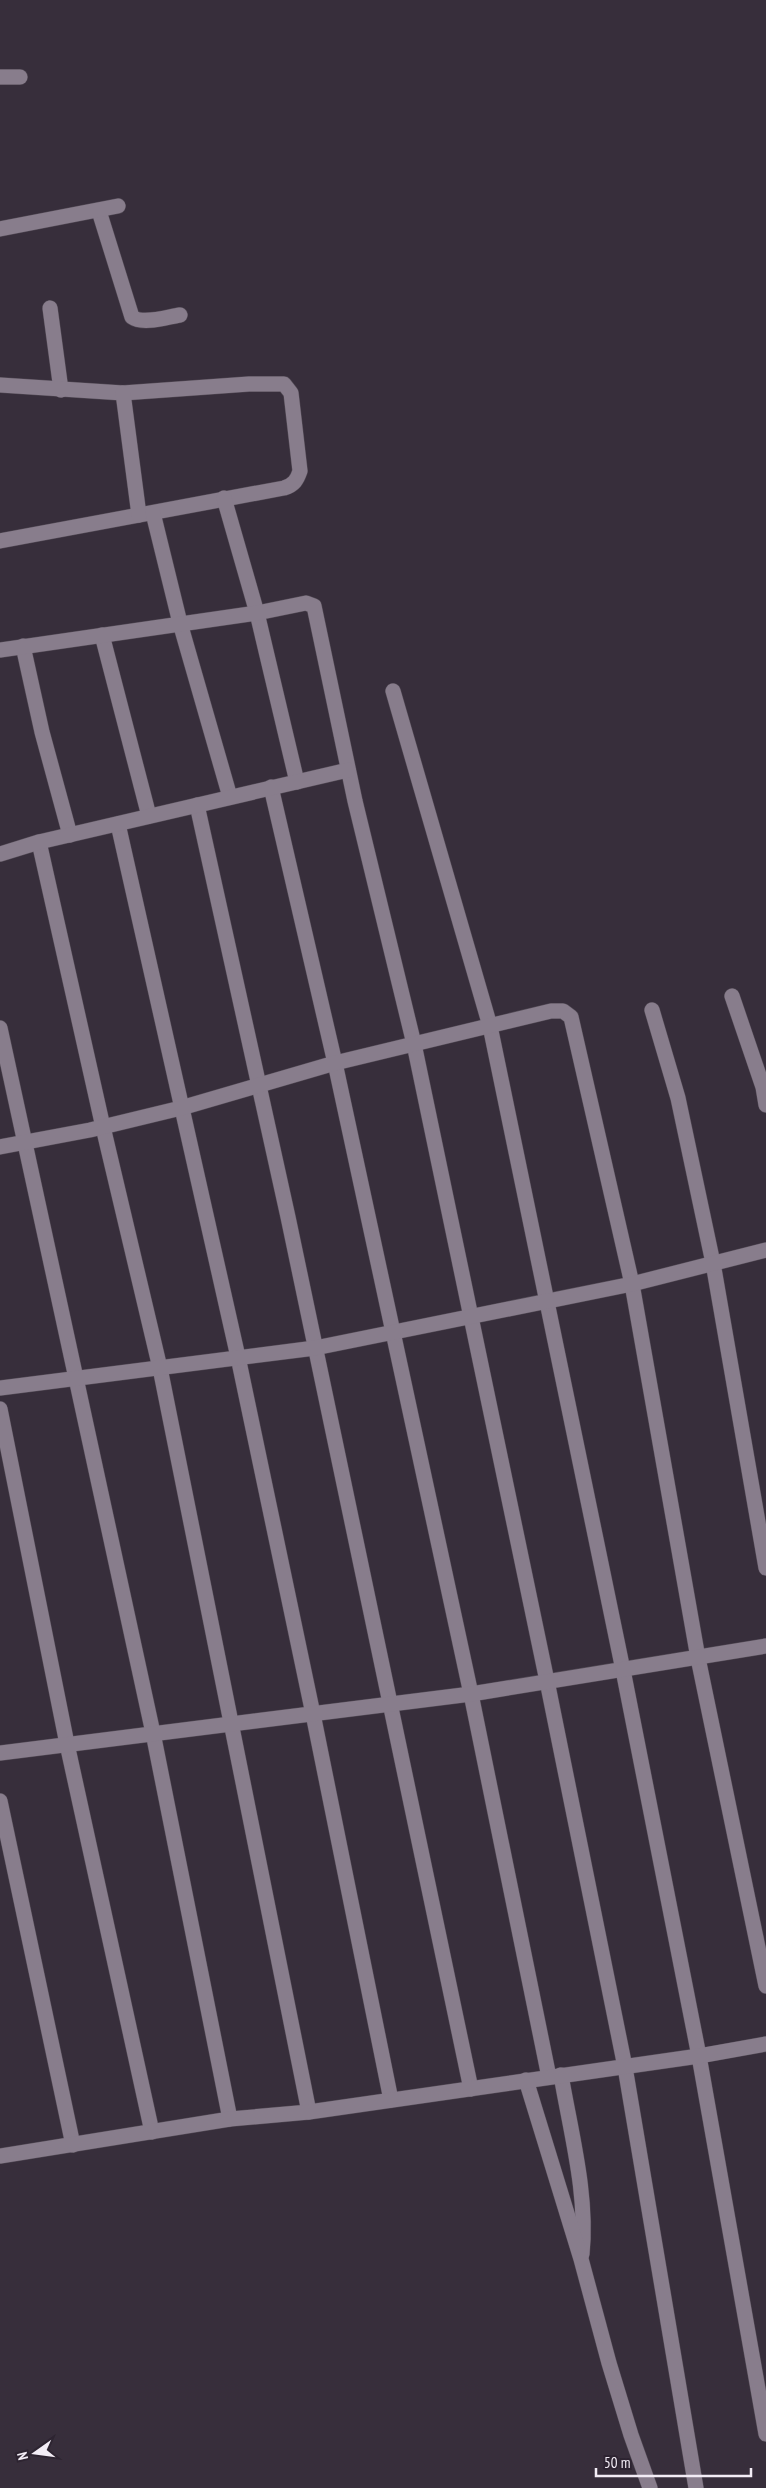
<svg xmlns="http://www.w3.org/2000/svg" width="766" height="2488" font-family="'PT Sans Narrow',sans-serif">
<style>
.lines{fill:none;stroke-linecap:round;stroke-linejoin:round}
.minor-casing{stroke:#524a55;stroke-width:16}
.minor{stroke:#887d8c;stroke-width:15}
</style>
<rect width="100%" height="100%" fill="#372e3b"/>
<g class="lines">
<defs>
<g id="minor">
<polyline points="0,77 20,77"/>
<path d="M 99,211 L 132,317 C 143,325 167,317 180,315"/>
<polyline points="0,229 118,206"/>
<polyline points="50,308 61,390"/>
<path d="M 0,385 L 123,393 L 249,384 L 284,384 L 291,393 L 300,471 C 297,480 294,485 284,488 L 0,541"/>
<polyline points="123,393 139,515"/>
<polyline points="224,498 257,613 297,782"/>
<polyline points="153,513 180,623 230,797"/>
<polyline points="102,635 149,816"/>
<polyline points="23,646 42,732 70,835"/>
<polyline points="0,650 257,613 306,603 314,606 355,801 414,1044 547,1681 625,2067 696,2488"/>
<polyline points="393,691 490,1026 623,1670 699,2056 766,2434"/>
<polyline points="271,787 335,1063 471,1694 549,2077"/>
<polyline points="197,805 288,1217 471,2089"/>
<polyline points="118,824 238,1357 313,1714 391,2100"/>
<polyline points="39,842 103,1127 160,1368 309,2112"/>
<polyline points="0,854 39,842 348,770"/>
<polyline points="732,996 763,1087 766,1105"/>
<polyline points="652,1010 678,1098 713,1263 766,1568"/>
<polyline points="0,1028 153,1733 230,2119"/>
<polyline points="0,1147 90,1130 181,1108 335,1063 551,1011 563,1011 571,1017 632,1284 698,1658 766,1986"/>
<polyline points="0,1388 315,1348 632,1284 766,1250"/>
<polyline points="0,1409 67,1744 152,2132"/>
<polyline points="0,1753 471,1694 766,1646"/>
<polyline points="0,1801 73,2145"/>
<path d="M 561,2075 C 571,2134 588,2195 582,2254"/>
<polyline points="526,2080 581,2259 609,2363 631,2435 650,2488"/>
<polyline points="0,2156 230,2119 309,2112 699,2056 766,2044"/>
</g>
</defs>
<use href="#minor" class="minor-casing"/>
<use href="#minor" class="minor"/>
</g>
<g transform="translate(35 2453) rotate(256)" stroke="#2d2431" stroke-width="4" paint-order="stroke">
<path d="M0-4L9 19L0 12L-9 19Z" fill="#f3edf6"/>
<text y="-8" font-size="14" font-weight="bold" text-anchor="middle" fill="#f3edf6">N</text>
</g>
<path d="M596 2468v8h155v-8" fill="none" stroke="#f3edf6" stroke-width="2.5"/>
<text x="604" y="2468" font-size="15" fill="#f3edf6" stroke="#2d2431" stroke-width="4" paint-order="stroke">50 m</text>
</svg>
